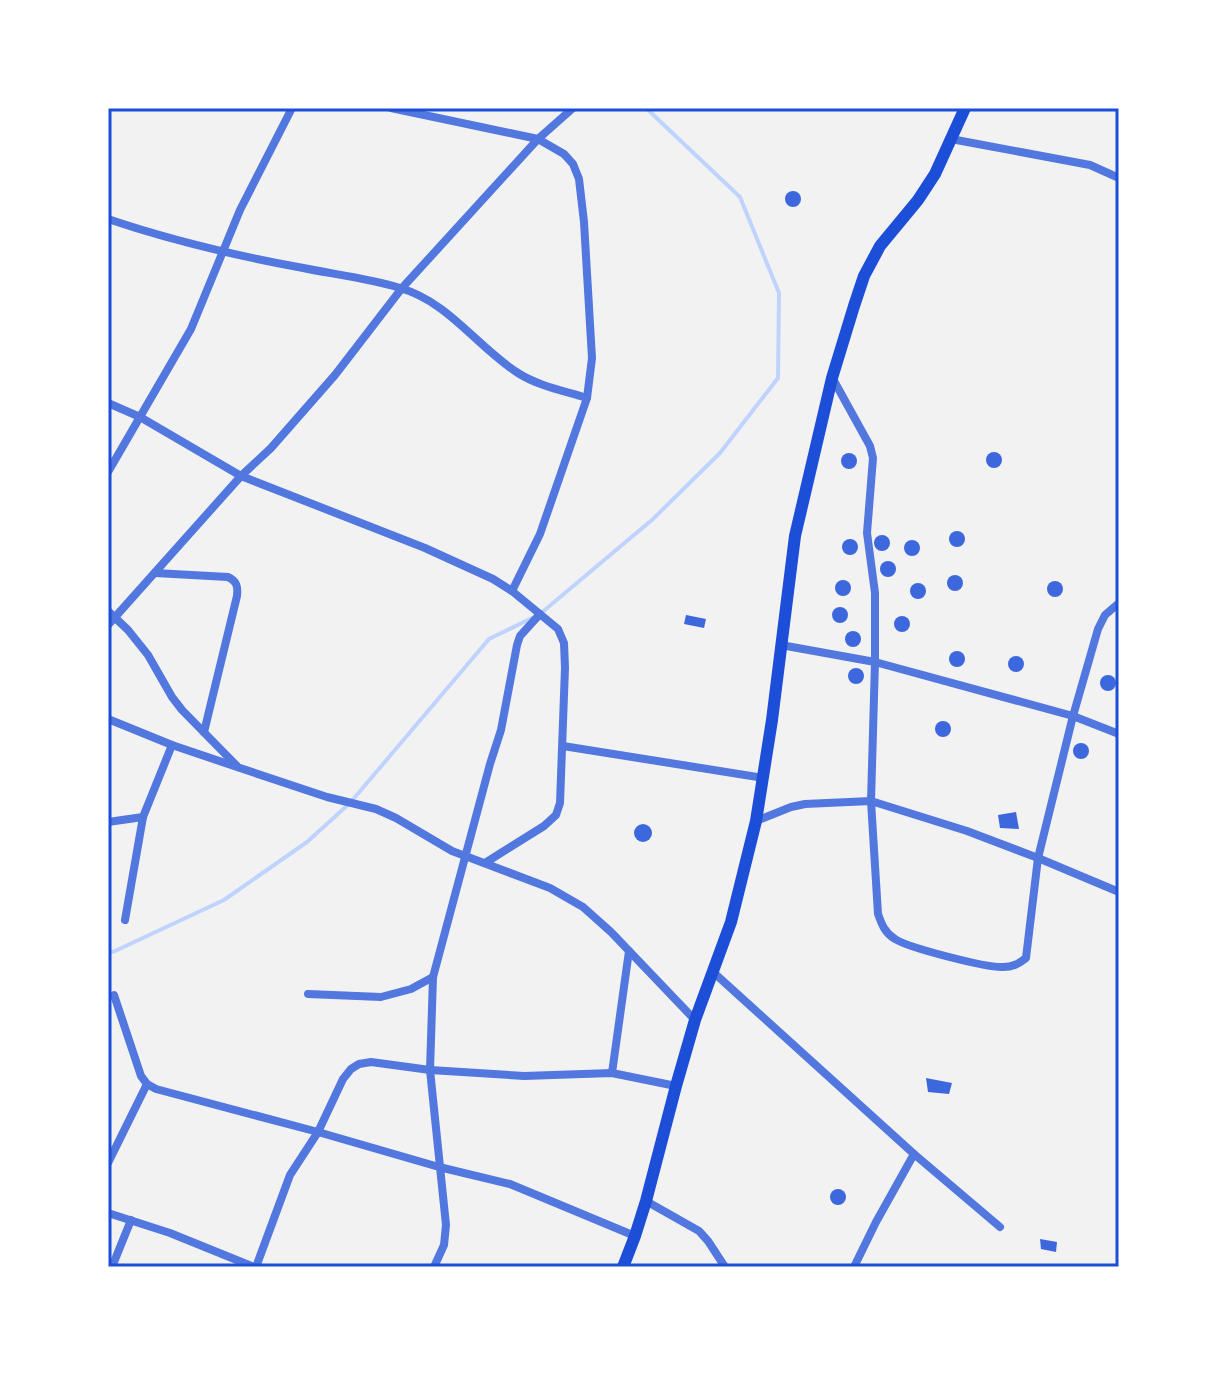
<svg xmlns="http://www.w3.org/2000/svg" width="1227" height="1375" font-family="Commissioner,sans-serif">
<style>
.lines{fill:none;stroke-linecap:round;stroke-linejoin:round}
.stream{stroke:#bfd3fe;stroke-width:4}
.building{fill:#3d67dc}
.minor{stroke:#5277de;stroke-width:8}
.secondary{stroke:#1d4ed8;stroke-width:12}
.neatline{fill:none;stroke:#1d4ed8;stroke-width:3}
</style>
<rect width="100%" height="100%" fill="#f2f2f2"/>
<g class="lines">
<g class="stream">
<polyline points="540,614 653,519 720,453 778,378 779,293 740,197 646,108"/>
<polyline points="108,953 115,951 224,900 307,842 350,803 489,639 532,618"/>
</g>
</g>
<g class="building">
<circle cx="793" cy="199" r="8"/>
<circle cx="994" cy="460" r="8"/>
<circle cx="849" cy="461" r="8"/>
<circle cx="957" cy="539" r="8"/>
<circle cx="882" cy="543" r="8"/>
<circle cx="850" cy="547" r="8"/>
<circle cx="912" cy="548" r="8"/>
<circle cx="888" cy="569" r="8"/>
<circle cx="955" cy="583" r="8"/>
<circle cx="843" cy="588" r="8"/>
<circle cx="1055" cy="589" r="8"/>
<circle cx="918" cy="591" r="8"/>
<circle cx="840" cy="615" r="8"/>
<polygon points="686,615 706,619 704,628 684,624"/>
<circle cx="902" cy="624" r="8"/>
<circle cx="853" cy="639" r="8"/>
<circle cx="957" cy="659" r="8"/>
<circle cx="1016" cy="664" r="8"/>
<circle cx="856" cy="676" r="8"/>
<circle cx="1108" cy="683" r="8"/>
<circle cx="943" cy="729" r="8"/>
<circle cx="1081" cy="751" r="8"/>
<polygon points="1016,812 1019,829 1000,828 998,815"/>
<circle cx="643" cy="833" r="9"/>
<polygon points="926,1078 952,1083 949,1094 928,1092"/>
<circle cx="838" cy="1197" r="8"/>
<polygon points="1040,1239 1057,1242 1056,1252 1041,1249"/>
</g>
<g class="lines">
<g class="minor">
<polyline points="391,108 538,139 564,154 573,164 579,179 584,222 592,358 587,398 540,534 512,591"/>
<polyline points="951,139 1090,165 1119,178"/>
<path d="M 108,219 C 170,240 233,255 298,267 C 331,274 368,278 400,288 C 449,302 477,347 518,373 C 538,386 565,391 587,398"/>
<path d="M 833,379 L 870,446 L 873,458 L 867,533 L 875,593 L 875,662 L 871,801 L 878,914 C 882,925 885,933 895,939 C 909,948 987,968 1003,967 C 1013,967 1018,964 1026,958 L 1038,858 L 1073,716 L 1098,629 L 1105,615 L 1119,603"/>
<polyline points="108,403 140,417 241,476 425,548 493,579 512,591 558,629 564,643 565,668 560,803 556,815 544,826 485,863"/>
<polyline points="108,472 191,329 240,210 292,108"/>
<path d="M 155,573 L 228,577 C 237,581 238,587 237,596 L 204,732"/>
<polyline points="108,611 128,630 148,655 172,697 182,710 237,766"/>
<polyline points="108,625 241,476 271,448 335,375 402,288 538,139 573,108"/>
<polyline points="781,645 875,662 1073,716 1119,734"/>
<polyline points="108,719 172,745 240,768 327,797 376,809 396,818 452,851 550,888 583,907 611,932 695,1020"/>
<polyline points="563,746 764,778"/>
<polyline points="756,821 791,807 805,804 871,801 967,831 1038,858 1119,892"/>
<polyline points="108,822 143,817"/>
<polyline points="125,920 143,817 172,745"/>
<polyline points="713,972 914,1154 1000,1227"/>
<polyline points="308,994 381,997 411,989 433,977"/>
<polyline points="114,995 141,1076 147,1084 156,1089 318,1132 439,1167 510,1184 635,1236"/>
<polyline points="612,1073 629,951"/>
<polyline points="108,1163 147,1084"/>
<polyline points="646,1201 699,1231 708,1241 725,1267"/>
<polyline points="108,1213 170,1233 254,1267"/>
<polyline points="112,1267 131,1220"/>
<polyline points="256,1267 290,1175 318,1132 343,1079 351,1069 359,1064 371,1062 430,1070 524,1076 612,1073 676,1086"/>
<polyline points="434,1267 444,1245 446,1225 430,1070 433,977 490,764 501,730 517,645 520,636 540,614"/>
<polyline points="854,1267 876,1222 914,1154"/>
</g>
<polyline class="secondary" points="623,1267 635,1236 646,1201 676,1086 695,1020 731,922 756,821 772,720 795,536 832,378 854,306 864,276 880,246 918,200 935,174 965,108"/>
</g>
<rect width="1227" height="1375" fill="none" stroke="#ffffff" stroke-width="220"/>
<rect x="110" y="110" width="1007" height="1155" class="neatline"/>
</svg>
